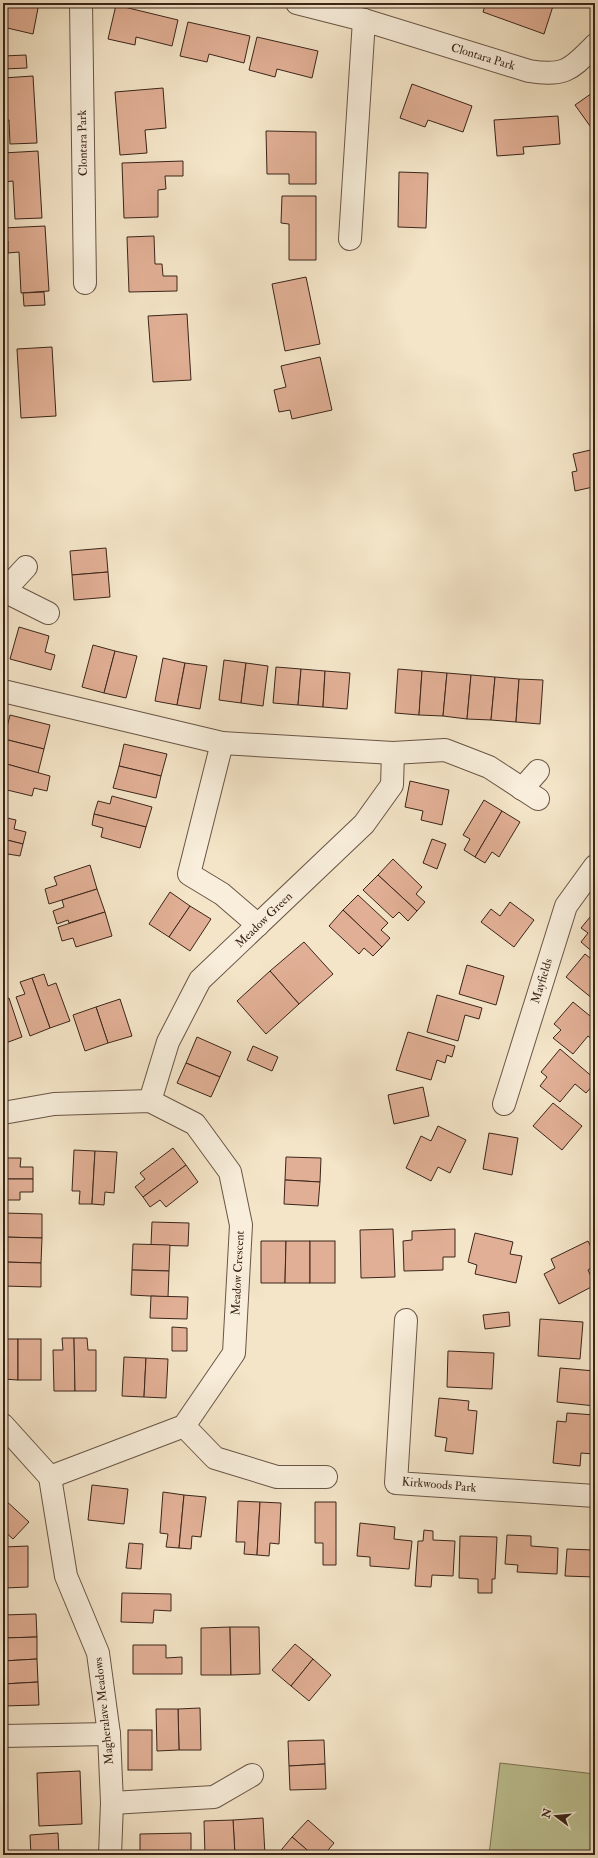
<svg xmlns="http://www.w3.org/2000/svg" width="598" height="1858" font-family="'IM FELL Double Pica',serif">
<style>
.green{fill:#bec394;stroke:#7c7457}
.building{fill:#e1af95;stroke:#3b251a}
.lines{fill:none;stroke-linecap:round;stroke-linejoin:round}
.minor-casing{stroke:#695546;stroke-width:24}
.minor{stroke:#f8eedb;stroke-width:22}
.labels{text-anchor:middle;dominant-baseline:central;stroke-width:4;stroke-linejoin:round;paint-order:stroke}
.street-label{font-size:12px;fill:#3b251a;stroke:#f8eedb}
</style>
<rect width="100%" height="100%" fill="#f4e5c8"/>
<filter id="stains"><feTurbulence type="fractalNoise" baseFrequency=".005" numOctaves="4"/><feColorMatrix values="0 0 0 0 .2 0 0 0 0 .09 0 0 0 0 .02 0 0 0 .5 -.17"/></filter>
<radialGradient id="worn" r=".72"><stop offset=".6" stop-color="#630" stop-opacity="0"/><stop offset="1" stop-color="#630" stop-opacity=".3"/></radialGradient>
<polygon class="green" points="500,1763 595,1774 595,1855 489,1855"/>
<g class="building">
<polygon points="3,3 39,3 33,34 3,27"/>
<polygon points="460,3 474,3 473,7"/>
<polygon points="486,3 554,3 544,34 483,12"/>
<polygon points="116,5 178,20 172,46 136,37 135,45 108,39"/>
<polygon points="188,22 250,36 244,63 209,54 207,62 180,56"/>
<polygon points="257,37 318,51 312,78 277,69 275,77 249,70"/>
<polygon points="26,55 27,68 3,69 3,56"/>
<polygon points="33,76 37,143 10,144 9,120 3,121 3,78"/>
<polygon points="412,84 472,106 463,132 428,120 425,127 400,118"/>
<polygon points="163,88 166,128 145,130 147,153 120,155 115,92"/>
<polygon points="595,91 595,133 575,105"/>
<polygon points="558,116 560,144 523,147 524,154 497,156 494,120"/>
<polygon points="266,131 316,132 316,184 289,184 289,174 267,174"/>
<polygon points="38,151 42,218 15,219 13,181 4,182 3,153"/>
<polygon points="183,161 183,176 165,176 166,189 158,190 158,217 124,218 122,163"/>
<polygon points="399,172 428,173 426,228 398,227"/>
<polygon points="282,196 316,196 316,260 289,260 289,224 281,223"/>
<polygon points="45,226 49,291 21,293 19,252 8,253 8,241 3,241 3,228"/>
<polygon points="154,236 155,264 162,264 163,276 177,276 177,291 129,292 127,237"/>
<polygon points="306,277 320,344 285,351 272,284"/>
<polygon points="44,292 45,305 24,306 23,293"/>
<polygon points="187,314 191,380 153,382 148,316"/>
<polygon points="52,347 56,416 21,418 17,349"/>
<polygon points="320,357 332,410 292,419 290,410 279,412 274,390 286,387 281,366"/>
<polygon points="595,449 595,498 593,487 575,491 572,472 577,471 573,454"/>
<polygon points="106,548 108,572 72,575 70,551"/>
<polygon points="108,572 110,597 74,600 72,575"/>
<polygon points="19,627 49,636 45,652 55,655 51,670 10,659"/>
<polygon points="93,645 115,651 104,693 82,687"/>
<polygon points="115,651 137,656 126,698 104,693"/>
<polygon points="163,658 185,663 177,705 155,701"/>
<polygon points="224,660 246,663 241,703 219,700"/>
<polygon points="185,663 207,666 200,709 177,705"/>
<polygon points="246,663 268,666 263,706 241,703"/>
<polygon points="276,667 301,669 298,705 273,703"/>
<polygon points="301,669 325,671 323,707 298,705"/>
<polygon points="398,669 422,671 419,715 395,713"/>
<polygon points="325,671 350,673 347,709 323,707"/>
<polygon points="422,671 447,673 443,716 419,715"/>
<polygon points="447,673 471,675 467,719 443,716"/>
<polygon points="471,675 495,677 491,720 467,719"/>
<polygon points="495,677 519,679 516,722 491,720"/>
<polygon points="519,679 543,680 540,724 516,722"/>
<polygon points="10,715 50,725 44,749 4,739"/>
<polygon points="4,739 44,749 38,773 3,763"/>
<polygon points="124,744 167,754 161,776 119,766"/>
<polygon points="3,763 50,776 47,791 34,788 32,796 3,789"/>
<polygon points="119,766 161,776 156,798 113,788"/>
<polygon points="410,781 449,790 442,825 421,820 423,811 405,807"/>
<polygon points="112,796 152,807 146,827 94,814 98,801 110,804"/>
<polygon points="484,800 502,811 475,857 464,850 470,839 463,835"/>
<polygon points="502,811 520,822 499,857 492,852 485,863 475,857"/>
<polygon points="94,814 146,827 140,848 101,837 103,828 92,825"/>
<polygon points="3,817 16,820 14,829 26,832 23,844 3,839"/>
<polygon points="3,839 23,844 20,856 8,854 6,862 3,861"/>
<polygon points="432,839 446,844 437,869 423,863"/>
<polygon points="393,859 422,887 416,894 425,902 417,911 378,875"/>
<polygon points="90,865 97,889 49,904 45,889 57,885 54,877"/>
<polygon points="378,875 417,911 408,921 399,912 393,918 363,890"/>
<polygon points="97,889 105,912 69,923 68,920 57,924 53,911 64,907 62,900"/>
<polygon points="170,892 190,906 169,937 149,924"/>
<polygon points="358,895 388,923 381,930 390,938 382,947 343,910"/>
<polygon points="510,902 534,920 514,947 481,922 491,909 500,916"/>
<polygon points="190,906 211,919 190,951 169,937"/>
<polygon points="343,910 382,947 373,956 364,948 359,954 329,926"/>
<polygon points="595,911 595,954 581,942 588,933 581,928"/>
<polygon points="105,912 112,936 76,947 73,938 62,941 58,927"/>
<polygon points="304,942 333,974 299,1004 270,971"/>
<polygon points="585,954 595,962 595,997 593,999 566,977"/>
<polygon points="467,965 504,976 496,1005 459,994"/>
<polygon points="270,971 299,1004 266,1034 237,1001"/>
<polygon points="44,974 48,986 56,983 70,1021 50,1028 32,978"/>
<polygon points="32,978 50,1028 30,1036 16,997 25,994 20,982"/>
<polygon points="437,995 482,1008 479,1019 465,1015 458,1041 427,1032"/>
<polygon points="9,998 22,1037 3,1044 3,1000"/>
<polygon points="120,999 132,1036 108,1043 96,1007"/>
<polygon points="573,1002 595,1020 595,1042 588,1036 573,1054 553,1038 561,1030 554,1024"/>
<polygon points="96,1007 108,1043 85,1051 73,1015"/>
<polygon points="408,1032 455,1046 452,1057 447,1055 445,1063 437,1060 431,1080 396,1070"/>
<polygon points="197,1037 231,1052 220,1077 186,1063"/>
<polygon points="253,1046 278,1057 272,1071 247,1060"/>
<polygon points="560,1049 595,1079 595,1083 586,1093 575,1084 560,1102 540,1086 547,1077 541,1072"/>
<polygon points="186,1063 220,1077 211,1097 177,1083"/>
<polygon points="423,1087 429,1116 394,1124 388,1095"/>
<polygon points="553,1103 582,1126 562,1150 533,1126"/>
<polygon points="438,1126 466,1140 450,1173 438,1167 431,1181 406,1168 421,1136 431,1141"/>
<polygon points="489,1133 518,1138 512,1175 483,1169"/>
<polygon points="173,1148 186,1165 143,1197 135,1187 145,1179 140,1173"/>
<polygon points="74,1150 95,1151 92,1204 79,1204 80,1191 72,1191"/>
<polygon points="95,1151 117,1152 114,1193 105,1192 104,1205 92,1204"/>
<polygon points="286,1157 321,1158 320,1182 285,1180"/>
<polygon points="3,1158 21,1158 20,1167 33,1167 33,1179 3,1179"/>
<polygon points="186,1165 198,1182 166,1207 160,1200 150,1207 143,1197"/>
<polygon points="3,1179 33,1179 33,1192 20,1192 20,1200 3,1200"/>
<polygon points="285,1180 320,1182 318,1206 284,1204"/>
<polygon points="3,1213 42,1214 42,1238 3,1237"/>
<polygon points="152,1222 189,1223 188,1246 151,1245"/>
<polygon points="393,1229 395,1277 361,1278 360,1230"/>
<polygon points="455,1229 455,1257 443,1257 443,1270 404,1271 403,1241 412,1240 412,1231"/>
<polygon points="475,1233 513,1242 510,1254 522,1256 516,1283 475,1274 477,1265 468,1262"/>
<polygon points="3,1237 42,1238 41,1263 3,1262"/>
<polygon points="261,1241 286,1241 285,1283 261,1283"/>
<polygon points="286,1241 310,1241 310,1283 285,1283"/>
<rect x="310" y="1241" width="25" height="42"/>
<polygon points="588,1241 595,1255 595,1266 588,1270 595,1285 559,1304 544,1274 555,1268 551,1259"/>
<polygon points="133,1244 170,1245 169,1271 132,1270"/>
<polygon points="3,1262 41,1263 41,1287 3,1286"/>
<polygon points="132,1270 169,1271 168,1297 131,1295"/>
<polygon points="151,1296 188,1297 187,1319 150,1318"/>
<polygon points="509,1312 510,1326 485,1329 483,1315"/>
<polygon points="540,1319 583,1322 580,1359 538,1356"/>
<polygon points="172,1327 187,1328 187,1351 172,1351"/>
<polygon points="62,1338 74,1338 75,1391 54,1391 53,1350 63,1350"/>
<polygon points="74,1338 87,1338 88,1350 96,1350 96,1391 75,1391"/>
<polygon points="3,1339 18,1339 18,1380 3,1379"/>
<rect x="18" y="1339" width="23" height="41"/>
<polygon points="448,1351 494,1353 492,1389 447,1387"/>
<polygon points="124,1357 146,1358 144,1397 122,1396"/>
<polygon points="146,1358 168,1359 166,1398 144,1397"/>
<polygon points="560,1368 595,1371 595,1406 557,1402"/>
<polygon points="439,1398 469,1401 468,1410 477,1411 473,1454 445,1451 447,1438 435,1436"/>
<polygon points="567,1413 595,1415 594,1454 581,1453 580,1466 553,1463 557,1421 566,1422"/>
<polygon points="92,1485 128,1489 124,1524 88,1520"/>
<polygon points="163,1492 184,1495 179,1548 166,1547 168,1534 160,1533"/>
<polygon points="184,1495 206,1497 201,1537 192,1536 191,1549 179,1548"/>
<polygon points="3,1498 29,1522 13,1539 3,1530"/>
<polygon points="238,1501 260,1502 257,1555 244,1554 245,1542 236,1542"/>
<polygon points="260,1502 281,1503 279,1544 270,1543 269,1556 257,1555"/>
<polygon points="315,1502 336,1502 336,1565 323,1565 323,1543 315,1543"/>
<polygon points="360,1523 395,1527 394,1539 412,1541 409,1569 370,1566 370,1557 357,1556"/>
<polygon points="424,1530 433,1531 433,1540 455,1541 453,1576 432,1575 431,1587 415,1586 418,1541 423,1541"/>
<polygon points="507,1535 531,1536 531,1546 558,1548 557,1574 517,1572 518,1565 505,1564"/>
<polygon points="460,1536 497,1537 495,1579 492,1579 492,1593 478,1593 478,1579 459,1578"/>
<polygon points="595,1540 595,1577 565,1576 567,1549 594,1550"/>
<polygon points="129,1543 143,1544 141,1569 126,1568"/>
<polygon points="28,1546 28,1587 5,1588 4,1547"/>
<polygon points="122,1593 171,1594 171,1611 154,1610 153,1623 121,1622"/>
<polygon points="36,1614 37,1637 3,1638 3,1615"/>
<polygon points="230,1627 231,1675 201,1675 201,1628"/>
<polygon points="230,1627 259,1627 260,1674 231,1675"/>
<polygon points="37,1637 37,1659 3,1661 3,1638"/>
<polygon points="295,1644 313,1659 291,1686 272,1670"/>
<polygon points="133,1645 166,1645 166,1658 182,1657 182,1674 133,1674"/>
<polygon points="37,1659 38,1682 3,1684 3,1661"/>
<polygon points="313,1659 331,1675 309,1701 291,1686"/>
<polygon points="38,1682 39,1705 3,1706 3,1684"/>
<polygon points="200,1708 201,1750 179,1750 178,1709"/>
<polygon points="156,1709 178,1709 179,1750 157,1751"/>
<rect x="128" y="1730" width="24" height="40"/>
<polygon points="324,1740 325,1764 289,1766 288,1741"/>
<polygon points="325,1764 326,1789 290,1790 289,1766"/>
<polygon points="80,1771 82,1824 39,1826 37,1773"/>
<polygon points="263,1818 265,1855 235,1855 233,1820"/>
<polygon points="233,1820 235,1855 205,1855 204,1821"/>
<polygon points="308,1820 334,1843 324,1855 313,1855 292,1837"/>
<polygon points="58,1833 59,1855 31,1855 30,1835"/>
<polygon points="191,1833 191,1855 140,1855 140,1834"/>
<polygon points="292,1837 313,1855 277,1855"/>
</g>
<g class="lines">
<defs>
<g id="minor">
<polyline points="81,3 85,283"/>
<path d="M 297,3 L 364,20 L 529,71 C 566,77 571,69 595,45"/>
<polyline points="350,239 364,20"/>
<polyline points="4,591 48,613"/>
<polyline points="3,592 26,567"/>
<polyline points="3,691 222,743 393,753 445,750 489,767 538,799"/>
<polyline points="222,743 189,874 222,894 258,925"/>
<polyline points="522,789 538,771"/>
<polyline points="150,1101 168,1042 200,980 364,824 392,785 393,753"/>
<polyline points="504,1104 566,906 595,866"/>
<polyline points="3,1113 54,1104 150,1101 195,1124 230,1172 241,1225 234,1353 184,1426 50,1477"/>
<polyline points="406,1320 396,1483 595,1496"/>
<polyline points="3,1425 50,1477 66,1576 98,1653 109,1734 112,1803 110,1855"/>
<polyline points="184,1426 215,1458 277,1477 326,1477"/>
<polyline points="3,1736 109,1734"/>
<polyline points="112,1803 214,1797 252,1775"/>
</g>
</defs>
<use href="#minor" class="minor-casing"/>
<use href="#minor" class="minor"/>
</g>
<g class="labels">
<g class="street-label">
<text transform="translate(483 57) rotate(17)">Clontara Park</text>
<text transform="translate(83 143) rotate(-91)">Clontara Park</text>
<text transform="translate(264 920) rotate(-44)">Meadow Green</text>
<text transform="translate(542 981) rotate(-73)">Mayfields</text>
<text transform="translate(238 1273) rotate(-87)">Meadow Crescent</text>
<text transform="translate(439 1485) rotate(5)">Kirkwoods Park</text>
<text transform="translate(104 1711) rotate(-96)">Magheralave Meadows</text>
</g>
</g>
<rect width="598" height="1858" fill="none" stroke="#f4e5c8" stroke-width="16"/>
<rect x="4" y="4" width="590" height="1850" fill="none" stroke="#3b251a" stroke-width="2"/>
<rect x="8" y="8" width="582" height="1842" fill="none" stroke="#3b251a"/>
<g transform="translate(556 1816) rotate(286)" stroke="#f8eedb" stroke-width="3" paint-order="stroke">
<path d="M0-3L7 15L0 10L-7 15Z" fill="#3b251a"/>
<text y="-6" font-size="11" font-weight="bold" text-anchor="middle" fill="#3b251a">N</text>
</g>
<rect width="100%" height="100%" filter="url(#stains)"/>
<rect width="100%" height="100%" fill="url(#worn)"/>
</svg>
